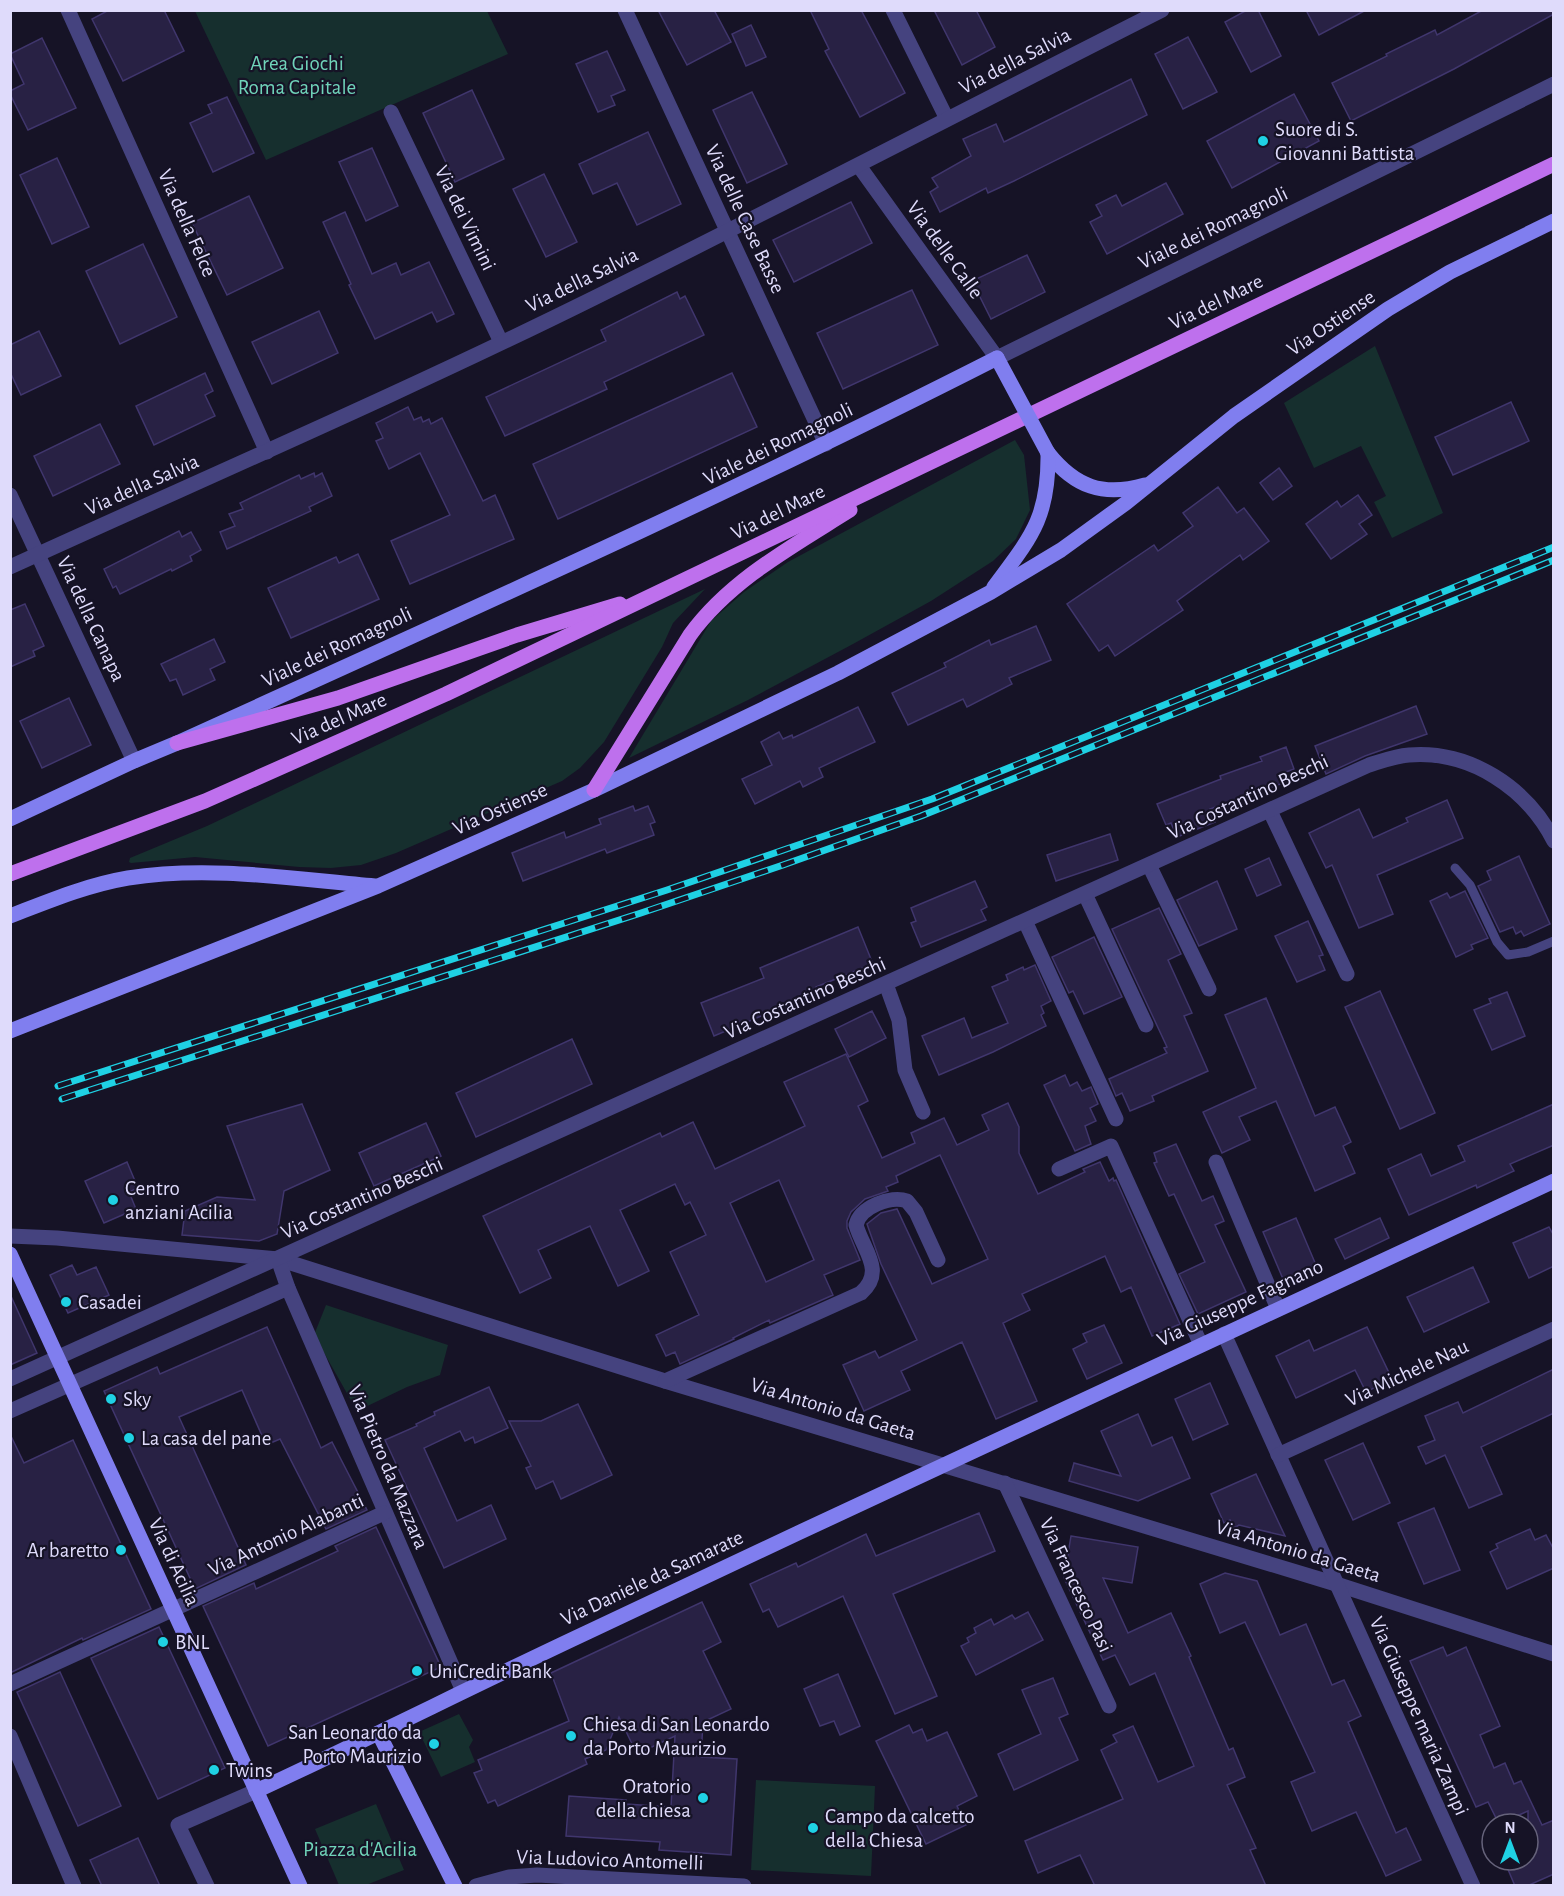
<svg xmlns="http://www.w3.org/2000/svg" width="1564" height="1896" font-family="'Alegreya Sans',sans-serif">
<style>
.green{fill:#162f2e}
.building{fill:#282144;stroke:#40366d;stroke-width:1.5;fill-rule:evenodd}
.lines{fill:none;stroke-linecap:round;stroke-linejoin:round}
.lane{stroke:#45437f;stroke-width:9}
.street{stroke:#45437f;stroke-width:15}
.secondary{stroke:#807eef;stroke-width:15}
.primary{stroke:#be70ed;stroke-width:15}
.rail-casing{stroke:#1fd1e4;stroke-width:7}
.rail{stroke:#161326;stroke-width:4.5;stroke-dasharray:14;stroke-linecap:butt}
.secondary-bridge{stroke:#807eef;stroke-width:15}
.poi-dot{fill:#1fd1e4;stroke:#161326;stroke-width:2}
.labels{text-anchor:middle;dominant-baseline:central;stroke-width:4.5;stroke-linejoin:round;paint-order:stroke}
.street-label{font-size:21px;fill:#dfdbfb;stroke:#161326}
.park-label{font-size:21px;fill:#6fd3b9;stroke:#161326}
.poi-label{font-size:21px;fill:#dfdbfb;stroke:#161326;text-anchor:start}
</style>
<rect width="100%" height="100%" fill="#161326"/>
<g class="green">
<polygon points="195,11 487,11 508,54 266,160"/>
<polygon points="1375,346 1443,513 1392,538 1374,502 1386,496 1361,446 1314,468 1284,403"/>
<polygon points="1015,440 1024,455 1030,510 1016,539 993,561 931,601 853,644 748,700 629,758 711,621 744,592 788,562"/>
<polygon points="705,589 673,623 662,647 604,742 580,768 562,781 396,853 361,865 331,868 299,867 195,857 131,863 129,862 130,858 207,826"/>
<polygon points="326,1305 448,1345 440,1375 407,1387 357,1411 314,1335"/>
<polygon points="459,1714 473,1740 469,1747 475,1762 441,1777 419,1732"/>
<polygon points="756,1780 875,1786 871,1876 751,1870"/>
<polygon points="376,1804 404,1870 366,1885 339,1885 315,1829"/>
</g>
<g class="building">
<polygon points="109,10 164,10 184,51 123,81 92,19"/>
<polygon points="658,10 714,10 731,42 687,65"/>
<polygon points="810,10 861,10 905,93 860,117 825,51 829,49"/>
<polygon points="934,10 976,10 995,47 962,65"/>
<polygon points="1247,10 1258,10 1281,56 1251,72 1225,22"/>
<polygon points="1306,10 1366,10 1319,35"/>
<polygon points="1483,10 1554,10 1554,14 1454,69 1351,121 1332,83 1387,56 1386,54 1435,30 1437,35"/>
<polygon points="751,25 766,57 746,66 732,34"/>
<polygon points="1188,37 1217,92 1183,109 1155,54"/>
<polygon points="42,38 76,108 28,130 10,94 10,91 24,84 10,54"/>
<polygon points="607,51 625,90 611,96 615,105 598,112 576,64"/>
<polygon points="1131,79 1147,115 1014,181 988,193 986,188 940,212 930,192 938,187 932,178 971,156 963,139 996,124 1004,142"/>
<polygon points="472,90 504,159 455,182 423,113"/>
<polygon points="752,92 787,164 747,183 713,110"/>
<polygon points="1294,94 1319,141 1232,188 1207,141"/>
<polygon points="227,97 254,153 213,172 190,123 212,113 208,105"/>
<polygon points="648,132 681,204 637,225 617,183 593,194 579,164"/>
<polygon points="372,148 398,206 366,221 339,162"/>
<polygon points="57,158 89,227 52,244 20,175"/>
<polygon points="544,174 577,242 546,257 513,189"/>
<polygon points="1166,183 1183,214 1107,254 1090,222 1102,216 1096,205 1116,195 1122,206"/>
<polygon points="249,196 283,268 227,295 192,223"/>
<polygon points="851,202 872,243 794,282 773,240"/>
<polygon points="345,212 372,274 396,263 401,275 429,262 454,314 437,322 432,312 375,339 349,285 351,284 323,222"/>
<polygon points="143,244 177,317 120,344 86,271"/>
<polygon points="1027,255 1045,292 991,319 972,281"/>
<polygon points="912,290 938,345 843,389 817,333"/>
<polygon points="677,292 680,299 685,296 704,335 604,382 607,389 505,436 486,397 606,341 601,330"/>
<polygon points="319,311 338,353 272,384 252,342"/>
<polygon points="39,331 61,376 21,395 10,372 10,345"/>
<polygon points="205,373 213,391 205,395 215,416 154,445 136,406"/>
<polygon points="732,373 757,427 558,519 533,464"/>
<polygon points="1511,402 1529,441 1453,475 1435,437"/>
<polygon points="408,407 414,420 421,417 423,422 429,419 431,424 442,418 483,501 495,495 514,539 410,584 391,541 450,515 420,453 389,469 376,441 383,438 376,423"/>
<polygon points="100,424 120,464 53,496 34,456"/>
<polygon points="1279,468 1292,486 1273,500 1260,483"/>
<polygon points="314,473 315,477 322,473 332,496 309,507 311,511 227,549 220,532 235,526 229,514 243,509 240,503 299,475 301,479"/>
<polygon points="1218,487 1237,513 1244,508 1269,541 1243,560 1240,555 1177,601 1183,610 1115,656 1108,645 1099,651 1067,604 1154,545 1158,551 1193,526 1183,513"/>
<polygon points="1358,495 1372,515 1359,524 1367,534 1331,559 1306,524 1337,501 1341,507"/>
<polygon points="179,531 182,537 191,532 201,550 190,556 192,561 172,571 171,569 120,594 116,586 113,588 104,569"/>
<polygon points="358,554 379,599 291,638 268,588 336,557 339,563"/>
<polygon points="25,604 44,646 33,651 35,656 10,667 10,610"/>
<polygon points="1036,626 1051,660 1009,678 1012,684 967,707 963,699 908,725 892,693 946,667 944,663 989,640 991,645"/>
<polygon points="214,639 225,662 210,669 215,680 183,695 176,679 170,681 161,664"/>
<polygon points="69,698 91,745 42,768 20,721"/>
<polygon points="1416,706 1427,734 1365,756 1326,774 1315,746"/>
<polygon points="858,707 875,742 819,768 823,777 803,787 800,781 755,804 742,779 772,765 761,742 779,732 783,739 792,735 793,738"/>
<polygon points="1286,747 1294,769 1286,772 1289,781 1210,809 1215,822 1177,837 1171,823 1166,825 1157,804 1221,779 1220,776 1262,761 1260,757"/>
<polygon points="1447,800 1463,838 1377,875 1393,914 1359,928 1332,865 1326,868 1309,833 1359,809 1373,838 1408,822 1406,818"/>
<polygon points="633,806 635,811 648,806 655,822 650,824 654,835 607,853 605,849 523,881 512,853 564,832 566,838 601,824 599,819"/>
<polygon points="1110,834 1118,860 1056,881 1047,855"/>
<polygon points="1519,856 1550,924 1524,936 1521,931 1516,934 1513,927 1500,932 1478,886 1491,880 1487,871"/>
<polygon points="1269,858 1281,885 1257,896 1245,869"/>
<polygon points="975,881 987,907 981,910 986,920 921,947 911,923 916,921 911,908"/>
<polygon points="1217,881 1237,929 1199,946 1177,900"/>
<polygon points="1465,891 1488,938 1471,945 1473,949 1456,957 1430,901 1447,893 1450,898"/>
<polygon points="1159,908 1181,954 1168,960 1192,1013 1184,1016 1208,1071 1152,1096 1154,1101 1130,1111 1122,1093 1116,1096 1109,1079 1167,1053 1164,1048 1167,1047 1112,929"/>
<polygon points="1308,921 1323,955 1319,956 1325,970 1297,982 1275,936"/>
<polygon points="858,927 873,964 816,987 818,992 714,1036 701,1003 764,978 760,968"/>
<polygon points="1094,937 1122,997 1084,1014 1073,991 1069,993 1052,957"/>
<polygon points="1035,965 1051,1001 1041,1006 1044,1013 1041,1015 1046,1026 993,1052 939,1075 922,1036 964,1018 972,1038 1008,1023 992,987 1008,980 1006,975 1023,967 1024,970"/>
<polygon points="1380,991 1435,1113 1400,1129 1345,1007"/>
<polygon points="1507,992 1525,1036 1492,1050 1474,1010 1491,1003 1489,999"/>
<polygon points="1266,998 1315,1116 1335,1107 1351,1142 1343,1146 1355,1173 1315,1191 1276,1101 1239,1117 1250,1140 1222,1153 1203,1112 1256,1088 1225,1015"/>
<polygon points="872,1011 886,1038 849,1057 835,1029"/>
<polygon points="572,1039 592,1084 476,1137 456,1093"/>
<path d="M 846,1054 L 868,1101 L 858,1106 L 882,1158 L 915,1143 L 911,1133 L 944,1118 L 957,1145 L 989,1130 L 982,1115 L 1008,1103 L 1019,1127 L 1019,1153 L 1038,1194 L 1085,1172 L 1083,1169 L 1100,1162 L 1109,1181 L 1113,1178 L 1114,1181 L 1116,1180 L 1180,1324 L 1152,1336 L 1131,1287 L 1121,1292 L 1105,1256 L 1022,1294 L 1030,1310 L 1003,1323 L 1037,1401 L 996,1419 L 962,1342 L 901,1371 L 910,1390 L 864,1411 L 843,1365 L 875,1351 L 879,1358 L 917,1340 L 881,1264 L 867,1224 L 881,1213 L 897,1209 L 932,1284 L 988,1259 L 940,1155 L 896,1176 L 898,1182 L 886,1187 L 888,1191 L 865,1199 L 851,1212 L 847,1221 L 847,1228 L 860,1260 L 824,1275 L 833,1295 L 770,1323 L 769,1320 L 733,1338 L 734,1339 L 680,1364 L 675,1352 L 666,1356 L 656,1335 L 699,1315 L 670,1252 L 706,1235 L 690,1202 L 685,1205 L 675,1184 L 620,1210 L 649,1271 L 618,1286 L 590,1226 L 538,1250 L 551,1278 L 520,1293 L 483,1216 L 660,1133 L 662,1137 L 693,1122 L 715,1169 L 805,1126 L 784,1082 ZM 779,1180 L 814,1260 L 766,1282 L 730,1203 Z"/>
<polygon points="1065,1075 1070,1086 1077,1082 1082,1091 1091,1087 1098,1104 1090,1108 1096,1121 1085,1126 1091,1144 1075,1151 1044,1085"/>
<polygon points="302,1104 330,1170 284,1191 277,1234 259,1241 182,1235 185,1211 217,1197 255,1200 227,1126"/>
<polygon points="1554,1104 1554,1145 1510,1164 1514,1171 1477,1188 1476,1185 1409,1215 1388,1169 1421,1154 1431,1176 1465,1161 1458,1146"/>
<polygon points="426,1123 441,1156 374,1186 359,1153"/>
<polygon points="1176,1144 1202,1201 1213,1196 1224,1221 1215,1225 1246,1292 1198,1314 1179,1274 1205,1262 1174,1194 1169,1196 1154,1163 1157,1162 1154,1153"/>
<polygon points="127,1162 138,1188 129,1192 136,1209 104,1223 85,1181"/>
<polygon points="1296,1218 1316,1265 1283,1279 1263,1232"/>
<polygon points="1380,1218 1389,1238 1345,1259 1335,1239"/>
<polygon points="1549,1227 1554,1236 1554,1266 1529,1278 1513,1243"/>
<polygon points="72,1265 77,1275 96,1267 109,1295 68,1313 50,1275"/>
<polygon points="1473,1267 1489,1302 1424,1332 1407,1297"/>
<polygon points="10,1294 37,1353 10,1365"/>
<polygon points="1104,1325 1122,1363 1087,1379 1073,1349 1087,1342 1083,1334"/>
<polygon points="267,1327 321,1448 332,1442 367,1510 326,1529 280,1439 266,1445 242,1390 179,1417 246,1565 195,1589 104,1391 157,1367 160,1374"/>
<polygon points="1367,1327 1392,1379 1366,1392 1355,1370 1296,1398 1276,1356 1309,1340 1314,1351"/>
<polygon points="1554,1369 1554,1413 1481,1447 1502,1494 1469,1508 1445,1455 1426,1464 1418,1447 1435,1440 1425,1416 1458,1402 1463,1413"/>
<polygon points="1210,1383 1228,1424 1193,1440 1175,1399"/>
<polygon points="489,1387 508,1428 475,1443 473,1437 465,1441 460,1431 424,1448 457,1521 491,1505 506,1539 444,1568 385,1440 417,1426 416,1424 435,1415 434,1412"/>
<polygon points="578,1404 612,1475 561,1499 553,1481 536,1489 526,1468 531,1466 509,1421 541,1421"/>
<polygon points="1138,1414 1152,1446 1172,1437 1190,1478 1138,1501 1069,1481 1074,1463 1121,1476 1101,1431"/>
<polygon points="10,1434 24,1463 73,1440 151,1609 83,1640 82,1638 10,1673"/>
<polygon points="1363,1443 1390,1503 1353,1520 1325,1460"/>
<polygon points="1256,1474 1285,1536 1239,1525 1234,1528 1230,1520 1224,1523 1211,1494"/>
<polygon points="1434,1508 1460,1570 1424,1584 1398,1523"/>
<polygon points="979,1513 995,1551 893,1594 937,1696 895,1714 843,1596 778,1627 769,1609 763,1612 750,1584 796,1563 798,1567 866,1534 876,1556"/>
<polygon points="376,1527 441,1667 268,1746 203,1606 254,1583 256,1589 338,1551 335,1546"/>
<polygon points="1530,1529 1535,1540 1546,1535 1554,1550 1554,1568 1507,1589 1490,1552 1498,1548 1496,1544"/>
<polygon points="1071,1536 1138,1547 1132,1583 1103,1578 1128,1633 1171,1613 1191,1656 1189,1657 1229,1750 1233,1748 1245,1777 1227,1785 1256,1848 1250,1850 1266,1886 1095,1886 1080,1855 1038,1873 1025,1841 1123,1799 1101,1750 1117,1742 1113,1735 1133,1726 1158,1782 1194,1766 1155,1673 1130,1685 1115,1655 1103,1660 1064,1578"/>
<polygon points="1225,1573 1257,1581 1280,1635 1306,1624 1332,1685 1344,1680 1361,1716 1348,1722 1396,1833 1406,1828 1421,1860 1386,1876 1356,1812 1312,1831 1291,1782 1315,1772 1245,1622 1220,1633 1200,1584"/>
<polygon points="702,1602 721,1642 703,1651 731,1709 703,1722 701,1757 737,1759 731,1855 659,1850 660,1842 566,1836 569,1796 626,1800 626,1804 671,1807 675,1736 637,1754 619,1717 606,1750 585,1759 587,1764 498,1806 495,1800 488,1803 474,1773 482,1770 478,1760 569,1721 551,1673"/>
<polygon points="1028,1612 1043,1640 976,1675 961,1646 969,1642 967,1638 976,1633 974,1628 991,1619 994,1625 1012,1615 1015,1619"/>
<polygon points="159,1627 225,1768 158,1799 91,1658"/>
<polygon points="1443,1647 1447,1656 1466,1647 1500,1726 1480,1735 1494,1768 1505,1763 1514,1784 1521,1781 1542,1825 1554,1820 1554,1874 1527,1886 1515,1886 1504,1860 1528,1860 1528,1811 1499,1824 1488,1802 1476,1807 1410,1661"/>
<polygon points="60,1672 121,1806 78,1826 17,1692"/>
<polygon points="838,1674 860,1726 840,1735 834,1721 820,1726 804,1689"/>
<polygon points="1053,1678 1068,1714 1059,1718 1078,1760 1014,1790 998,1754 1041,1734 1022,1690"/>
<polygon points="909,1725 913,1733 922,1729 927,1741 947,1732 977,1796 957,1806 966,1825 926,1844 876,1741"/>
<polygon points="138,1838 160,1886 102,1886 90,1860"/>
</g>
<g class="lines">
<polyline class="lane" points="1455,868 1470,885 1497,942 1508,955 1528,952 1554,941"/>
<g class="street">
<polyline points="68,10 267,452"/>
<polyline points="625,10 826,444"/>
<polyline points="893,10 947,119"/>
<polyline points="391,112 501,342"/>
<polyline points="859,166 997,358 1554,84"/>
<polyline points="10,495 134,761"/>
<path d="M 10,567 C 205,478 402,393 594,298 C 784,204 972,106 1162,10"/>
<polyline points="1270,811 1347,974"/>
<polyline points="1149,865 1209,989"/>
<polyline points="1085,894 1146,1025"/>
<polyline points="1025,921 1116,1119"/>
<polyline points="886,984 899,1020 905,1070 923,1112"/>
<polyline points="1216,1162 1278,1309"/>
<polyline points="1059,1169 1111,1146 1201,1345"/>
<polyline points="10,1236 57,1238 278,1259 665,1381 1336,1584 1554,1654"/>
<polyline points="278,1259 288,1288 463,1691"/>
<polyline points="1224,1334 1473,1886"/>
<path d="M 10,1379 L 1369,765 C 1382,761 1395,756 1409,755 C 1470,750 1527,788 1554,841"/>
<path d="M 665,1381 L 861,1293 C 886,1271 863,1250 856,1225 C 860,1207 891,1195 907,1201 L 916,1212 L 938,1260"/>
<polyline points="10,1411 288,1288"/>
<polyline points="1278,1455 1554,1329"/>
<polyline points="1005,1483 1109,1706"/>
<polyline points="10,1684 384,1513"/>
<polyline points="10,1736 74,1886"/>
<polyline points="207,1886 178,1825 256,1791"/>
<polyline points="476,1886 509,1877 537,1875 744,1886"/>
</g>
<g class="secondary">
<path d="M 1048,453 C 1075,487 1103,497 1145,485"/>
<path d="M 994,587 C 1031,537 1049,518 1048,453"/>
<path d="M 10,819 L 134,761 L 177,743 C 452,618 728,495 997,358"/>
<path d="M 10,916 C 49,901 87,885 128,878 C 210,865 294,879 375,886"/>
<polyline points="10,1031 378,886 594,790 838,673 991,592 1061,550 1126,503 1234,416 1388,309 1450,272 1554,221"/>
<polyline points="10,1254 300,1886"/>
<polyline points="379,1734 455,1886"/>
<path d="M 256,1791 C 368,1739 477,1684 588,1632 C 909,1480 1231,1331 1554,1181"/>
</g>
<g class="primary">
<polyline points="177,743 338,698 517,635 620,604"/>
<path d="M 594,790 L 690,635 C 730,580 793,546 850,510"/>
<polyline points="10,874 205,801 446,694 1554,164"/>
</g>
<defs>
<g id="rail">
<polyline points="58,1086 667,890 932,799 1554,547"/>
<polyline points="62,1099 641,913 783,865 921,816 1554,560"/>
</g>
</defs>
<use href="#rail" class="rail-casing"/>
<use href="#rail" class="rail"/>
<polyline class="secondary-bridge" points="997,358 1048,453"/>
</g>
<g class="poi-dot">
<circle cx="1263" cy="141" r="6"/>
<circle cx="113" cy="1200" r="6"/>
<circle cx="66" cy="1302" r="6"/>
<circle cx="111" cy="1399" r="6"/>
<circle cx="129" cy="1438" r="6"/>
<circle cx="121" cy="1550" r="6"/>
<circle cx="163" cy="1642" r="6"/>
<circle cx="417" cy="1671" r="6"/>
<circle cx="571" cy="1736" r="6"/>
<circle cx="434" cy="1744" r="6"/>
<circle cx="214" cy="1770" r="6"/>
<circle cx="703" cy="1798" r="6"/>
<circle cx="813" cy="1828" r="6"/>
</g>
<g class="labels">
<g class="street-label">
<text transform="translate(1015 61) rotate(-27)">Via della Salvia</text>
<text transform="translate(465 218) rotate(64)">Via dei Vimini</text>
<text transform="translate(745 219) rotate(65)">Via delle Case Basse</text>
<text transform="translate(187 223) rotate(66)">Via della Felce</text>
<text transform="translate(1213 228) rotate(-26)">Viale dei Romagnoli</text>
<text transform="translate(945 250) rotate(54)">Via delle Calle</text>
<text transform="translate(582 280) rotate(-26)">Via della Salvia</text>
<text transform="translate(1216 302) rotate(-26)">Via del Mare</text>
<text transform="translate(1331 323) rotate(-34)">Via Ostiense</text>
<text transform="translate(778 444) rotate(-26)">Viale dei Romagnoli</text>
<text transform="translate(142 485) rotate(-24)">Via della Salvia</text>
<text transform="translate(778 512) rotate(-26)">Via del Mare</text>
<text transform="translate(91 619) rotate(65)">Via della Canapa</text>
<text transform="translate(337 647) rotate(-25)">Viale dei Romagnoli</text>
<text transform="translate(339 719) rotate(-24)">Via del Mare</text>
<text transform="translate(1248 797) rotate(-25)">Via Costantino Beschi</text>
<text transform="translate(500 809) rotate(-24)">Via Ostiense</text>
<text transform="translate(805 998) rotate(-24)">Via Costantino Beschi</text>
<text transform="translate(362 1198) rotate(-24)">Via Costantino Beschi</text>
<text transform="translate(1240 1303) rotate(-25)">Via Giuseppe Fagnano</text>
<text transform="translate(1407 1373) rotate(-25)">Via Michele Nau</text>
<text transform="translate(833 1409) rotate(17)">Via Antonio da Gaeta</text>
<text transform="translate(388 1467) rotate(67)">Via Pietro da Mazzara</text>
<text transform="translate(286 1535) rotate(-25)">Via Antonio Alabanti</text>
<text transform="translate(1298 1551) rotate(17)">Via Antonio da Gaeta</text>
<text transform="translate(174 1562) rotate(65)">Via di Acilia</text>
<text transform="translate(652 1578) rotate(-25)">Via Daniele da Samarate</text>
<text transform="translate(1076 1585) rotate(65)">Via Francesco Pasi</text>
<text transform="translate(1419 1716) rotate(66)">Via Giuseppe maria Zampi</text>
<text transform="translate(610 1860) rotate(2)">Via Ludovico Antomelli</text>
</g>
<g class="park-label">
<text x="297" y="63">Area Giochi<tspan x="297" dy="24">Roma Capitale</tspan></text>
<text x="360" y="1849">Piazza d'Acilia</text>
</g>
<g class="poi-label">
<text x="1275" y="129">Suore di S.<tspan x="1275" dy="24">Giovanni Battista</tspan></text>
<text x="125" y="1188">Centro<tspan x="125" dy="24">anziani Acilia</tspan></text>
<text x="78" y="1302">Casadei</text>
<text x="123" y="1399">Sky</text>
<text x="141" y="1438">La casa del pane</text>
<text x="109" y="1550" text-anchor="end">Ar baretto</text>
<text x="175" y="1642">BNL</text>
<text x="429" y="1671">UniCredit Bank</text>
<text x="583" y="1724">Chiesa di San Leonardo<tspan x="583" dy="24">da Porto Maurizio</tspan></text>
<text x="422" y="1732" text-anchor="end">San Leonardo da<tspan x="422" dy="24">Porto Maurizio</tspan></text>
<text x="226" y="1770">Twins</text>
<text x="691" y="1786" text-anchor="end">Oratorio<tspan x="691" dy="24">della chiesa</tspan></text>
<text x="825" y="1816">Campo da calcetto<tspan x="825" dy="24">della Chiesa</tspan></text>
</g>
</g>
<rect width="1564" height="1896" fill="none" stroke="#dfdbfb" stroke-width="24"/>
<g transform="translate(1510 1842)"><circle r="28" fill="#161326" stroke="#66637b" stroke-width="1.5"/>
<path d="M0-4.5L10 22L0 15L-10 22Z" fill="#1fd1e4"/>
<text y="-9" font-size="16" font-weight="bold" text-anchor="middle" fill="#dfdbfb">N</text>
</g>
</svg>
